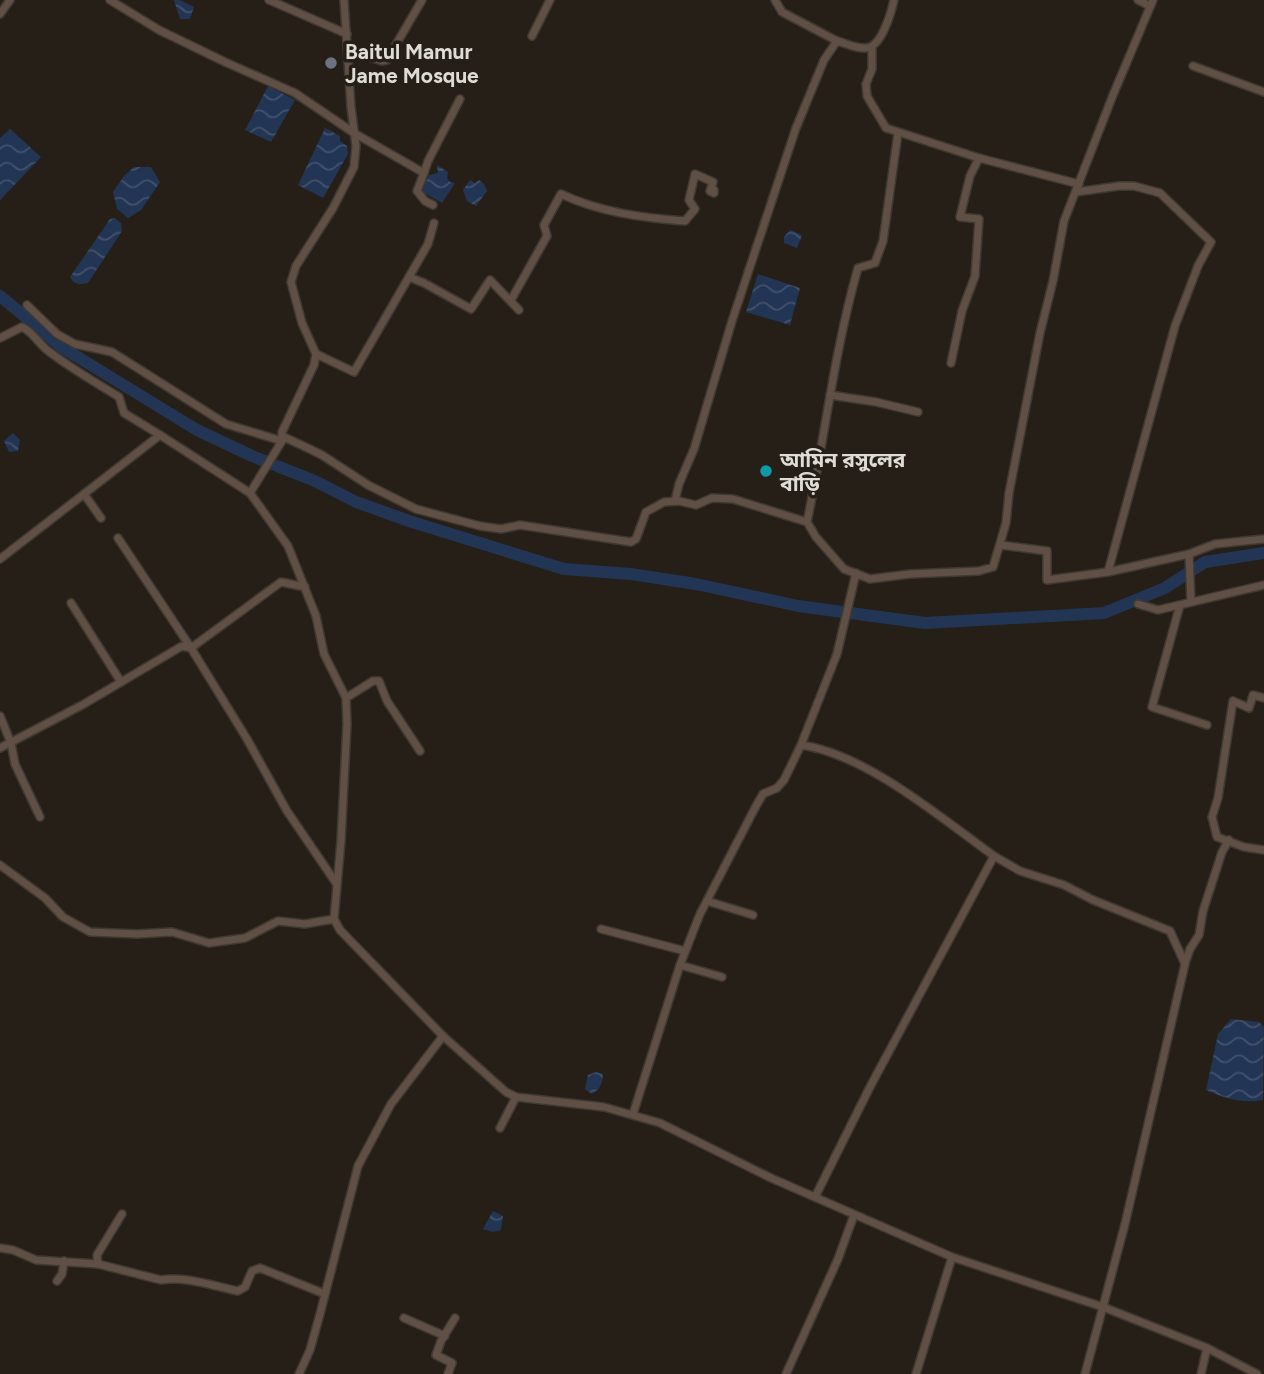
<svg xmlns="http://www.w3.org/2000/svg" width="1264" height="1374" font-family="Figtree,'Noto Sans Bengali',sans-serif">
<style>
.water{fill:url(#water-waves)}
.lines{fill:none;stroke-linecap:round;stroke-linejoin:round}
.river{stroke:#233555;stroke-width:12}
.minor-casing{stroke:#3f3932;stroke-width:10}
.minor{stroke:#5f4f44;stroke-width:7}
.worship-dot{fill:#6b7280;stroke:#251f17;stroke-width:2.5}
.culture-dot{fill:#0f9aa8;stroke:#251f17;stroke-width:2.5}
.labels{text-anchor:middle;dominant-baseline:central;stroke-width:7;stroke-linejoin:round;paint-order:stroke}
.poi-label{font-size:21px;font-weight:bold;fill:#dfdbd5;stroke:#251f17;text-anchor:start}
</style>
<defs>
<pattern id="water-waves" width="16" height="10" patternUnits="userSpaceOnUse" patternTransform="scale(1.75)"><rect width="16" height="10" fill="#233555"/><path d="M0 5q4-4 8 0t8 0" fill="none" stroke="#42526d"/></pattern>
</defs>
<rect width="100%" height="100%" fill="#251f17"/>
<g class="water">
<polygon points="174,0 180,0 194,7 190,19 180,19"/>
<polygon points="268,86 295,100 271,142 245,130"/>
<polygon points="325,128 340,136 340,141 347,146 348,154 323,198 298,185"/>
<polygon points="10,129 41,157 0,200 0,138"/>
<polygon points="437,165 448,172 447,178 450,182 455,183 442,203 421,191 429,175 438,173"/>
<polygon points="134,167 151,167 160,182 141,210 128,218 117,209 113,192 124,176"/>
<polygon points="470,180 475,183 479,180 484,184 487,191 476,206 467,201 463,190"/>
<path d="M 115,218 L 121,223 L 122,231 L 88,283 C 81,285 74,285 70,277 L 110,219 Z"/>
<polygon points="790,230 802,235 797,248 784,243 784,237"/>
<polygon points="758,274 800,288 790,325 746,312"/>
<polygon points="13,433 20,440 18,451 9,452 4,441"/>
<path d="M 1231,1019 L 1259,1022 L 1264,1027 L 1263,1100 C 1243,1104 1224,1098 1206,1090 L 1218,1034 Z"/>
<path d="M 596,1072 L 603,1074 C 602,1083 601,1089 592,1094 L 585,1089 L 588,1075 Z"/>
<polygon points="493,1211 503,1216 501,1230 493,1232 483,1229"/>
</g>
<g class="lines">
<polyline class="river" points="0,296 63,348 197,430 252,456 315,481 356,502 412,522 564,569 631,574 696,584 798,606 925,623 1104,613 1165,588 1205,562 1264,553"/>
<defs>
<g id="minor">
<polyline points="110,0 159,30 225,62 295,93 354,133 424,173 417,191 425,201 433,205"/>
<polyline points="269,0 347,34"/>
<polyline points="775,0 782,12 837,41"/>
<polyline points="1138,0 1150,6"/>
<polyline points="0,14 10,0"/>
<polyline points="532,36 550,0"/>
<polyline points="872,47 872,69 866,84 867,96 886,128 979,158 1079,184"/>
<polyline points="348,50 382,61 387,60 422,0"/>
<polyline points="1193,66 1264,92"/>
<polyline points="424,173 428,161 460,99"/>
<polyline points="1076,192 1119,186 1134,186 1160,193 1211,242 1198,266 1175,326 1108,572"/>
<polyline points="409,277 424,283 471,309 490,280 519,310"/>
<path d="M 511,300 L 547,236 L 544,225 L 561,194 C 599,212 643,218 685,221 L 695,209 L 689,200 L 695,174 L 713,182 L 710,191 L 714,193 L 714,190"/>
<polyline points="27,305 57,334 75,344 112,352 226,424 282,441 284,437 297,443 322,455 368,485 416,509 480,526 501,529 520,525 631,542 636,539 646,512 664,502 679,501 696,505 712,498 733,499 807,522 816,537 844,569 870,579 910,574 979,571 993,567 1006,523 1009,493 1040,333 1053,281 1064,221 1113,95 1153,0"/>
<path d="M 0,338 L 22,327 C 33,332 38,343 47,350 C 70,368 95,382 119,397 L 124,413 L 160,435"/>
<polyline points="316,354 354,372 428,244 434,223"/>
<polyline points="951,363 962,311 975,276 979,219 960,217 970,176 979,158"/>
<polyline points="830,395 876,402 918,412"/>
<path d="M 675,501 L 679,484 L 694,449 L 732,321 L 796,128 L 824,60 L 837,41 C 845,43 855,48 864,48 C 881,50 891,13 894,0"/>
<polyline points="101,518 84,494 160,435 250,493"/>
<path d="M 807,522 C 825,437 834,352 858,268 L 875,263 L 883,241 L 898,133"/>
<polyline points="118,538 191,648 247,739 287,811 336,883"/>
<polyline points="1000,545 1047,551 1047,580 1108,572 1189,554 1215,544 1264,539"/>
<polyline points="1189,554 1191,602"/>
<polyline points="0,559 84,494"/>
<polyline points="71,603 121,682"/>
<polyline points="1138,604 1158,610 1264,585"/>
<polyline points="1180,605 1152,707 1207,725"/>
<polyline points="346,698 373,681 379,681 387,701 420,751"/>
<polyline points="1264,698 1253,695 1249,708 1233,701 1218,798 1212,817 1217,837 1244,847 1264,850"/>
<polyline points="0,716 11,743 15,764 40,817"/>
<path d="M 801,745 C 866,754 941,818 994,856"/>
<polyline points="0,748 84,704 182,646 191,648 281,582 305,587"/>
<polyline points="0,865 45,898 63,917 90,932 137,934 172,932 209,943 245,938 278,921 305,924 334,919"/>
<polyline points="707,901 753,915"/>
<polyline points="601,929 685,951"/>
<polyline points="1185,963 1190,949 1199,935 1203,911 1222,852 1229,840"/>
<polyline points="680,965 722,977"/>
<polyline points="443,1036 506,1092 516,1097 604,1107 660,1123 771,1178 952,1257 1103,1307 1207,1348 1257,1374"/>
<polyline points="633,1114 680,965 700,914 756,806 763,794 777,788 784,780 801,745 837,654 856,573"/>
<polyline points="500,1128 516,1097"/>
<polyline points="815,1197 871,1085 994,856 1020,871 1064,885 1093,900 1170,931 1185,964 1125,1224 1085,1374"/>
<path d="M 0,1248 L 13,1250 L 36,1260 L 98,1264 L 161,1280 C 185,1276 214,1286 238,1291 L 245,1287 L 252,1271 L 260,1268 L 325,1294"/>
<polyline points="98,1264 97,1255 122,1214"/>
<polyline points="57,1281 62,1274 64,1261"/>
<polyline points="404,1318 445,1336"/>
<polyline points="299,1374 310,1350 320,1314 358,1166 391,1104 443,1036 340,930 334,919 341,841 347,724 346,698 324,654 316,616 288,546 250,493 282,441 282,432 314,365 316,354 302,323 291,282 296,266 333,208 354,167 356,146 351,107 344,0"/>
<polyline points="448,1374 452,1363 436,1355 441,1341 455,1318"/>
<polyline points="786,1374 838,1259 854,1215"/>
<polyline points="916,1374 952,1257"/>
<polyline points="1201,1374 1207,1348"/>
</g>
</defs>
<use href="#minor" class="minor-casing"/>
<use href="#minor" class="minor"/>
</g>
<circle class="worship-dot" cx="331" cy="63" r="7"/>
<circle class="culture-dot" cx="766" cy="471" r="7"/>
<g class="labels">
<g class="poi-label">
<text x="345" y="51">Baitul Mamur<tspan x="345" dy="24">Jame Mosque</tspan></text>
<text x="780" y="459">আমিন রসুলের<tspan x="780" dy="24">বাড়ি</tspan></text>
</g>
</g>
</svg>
